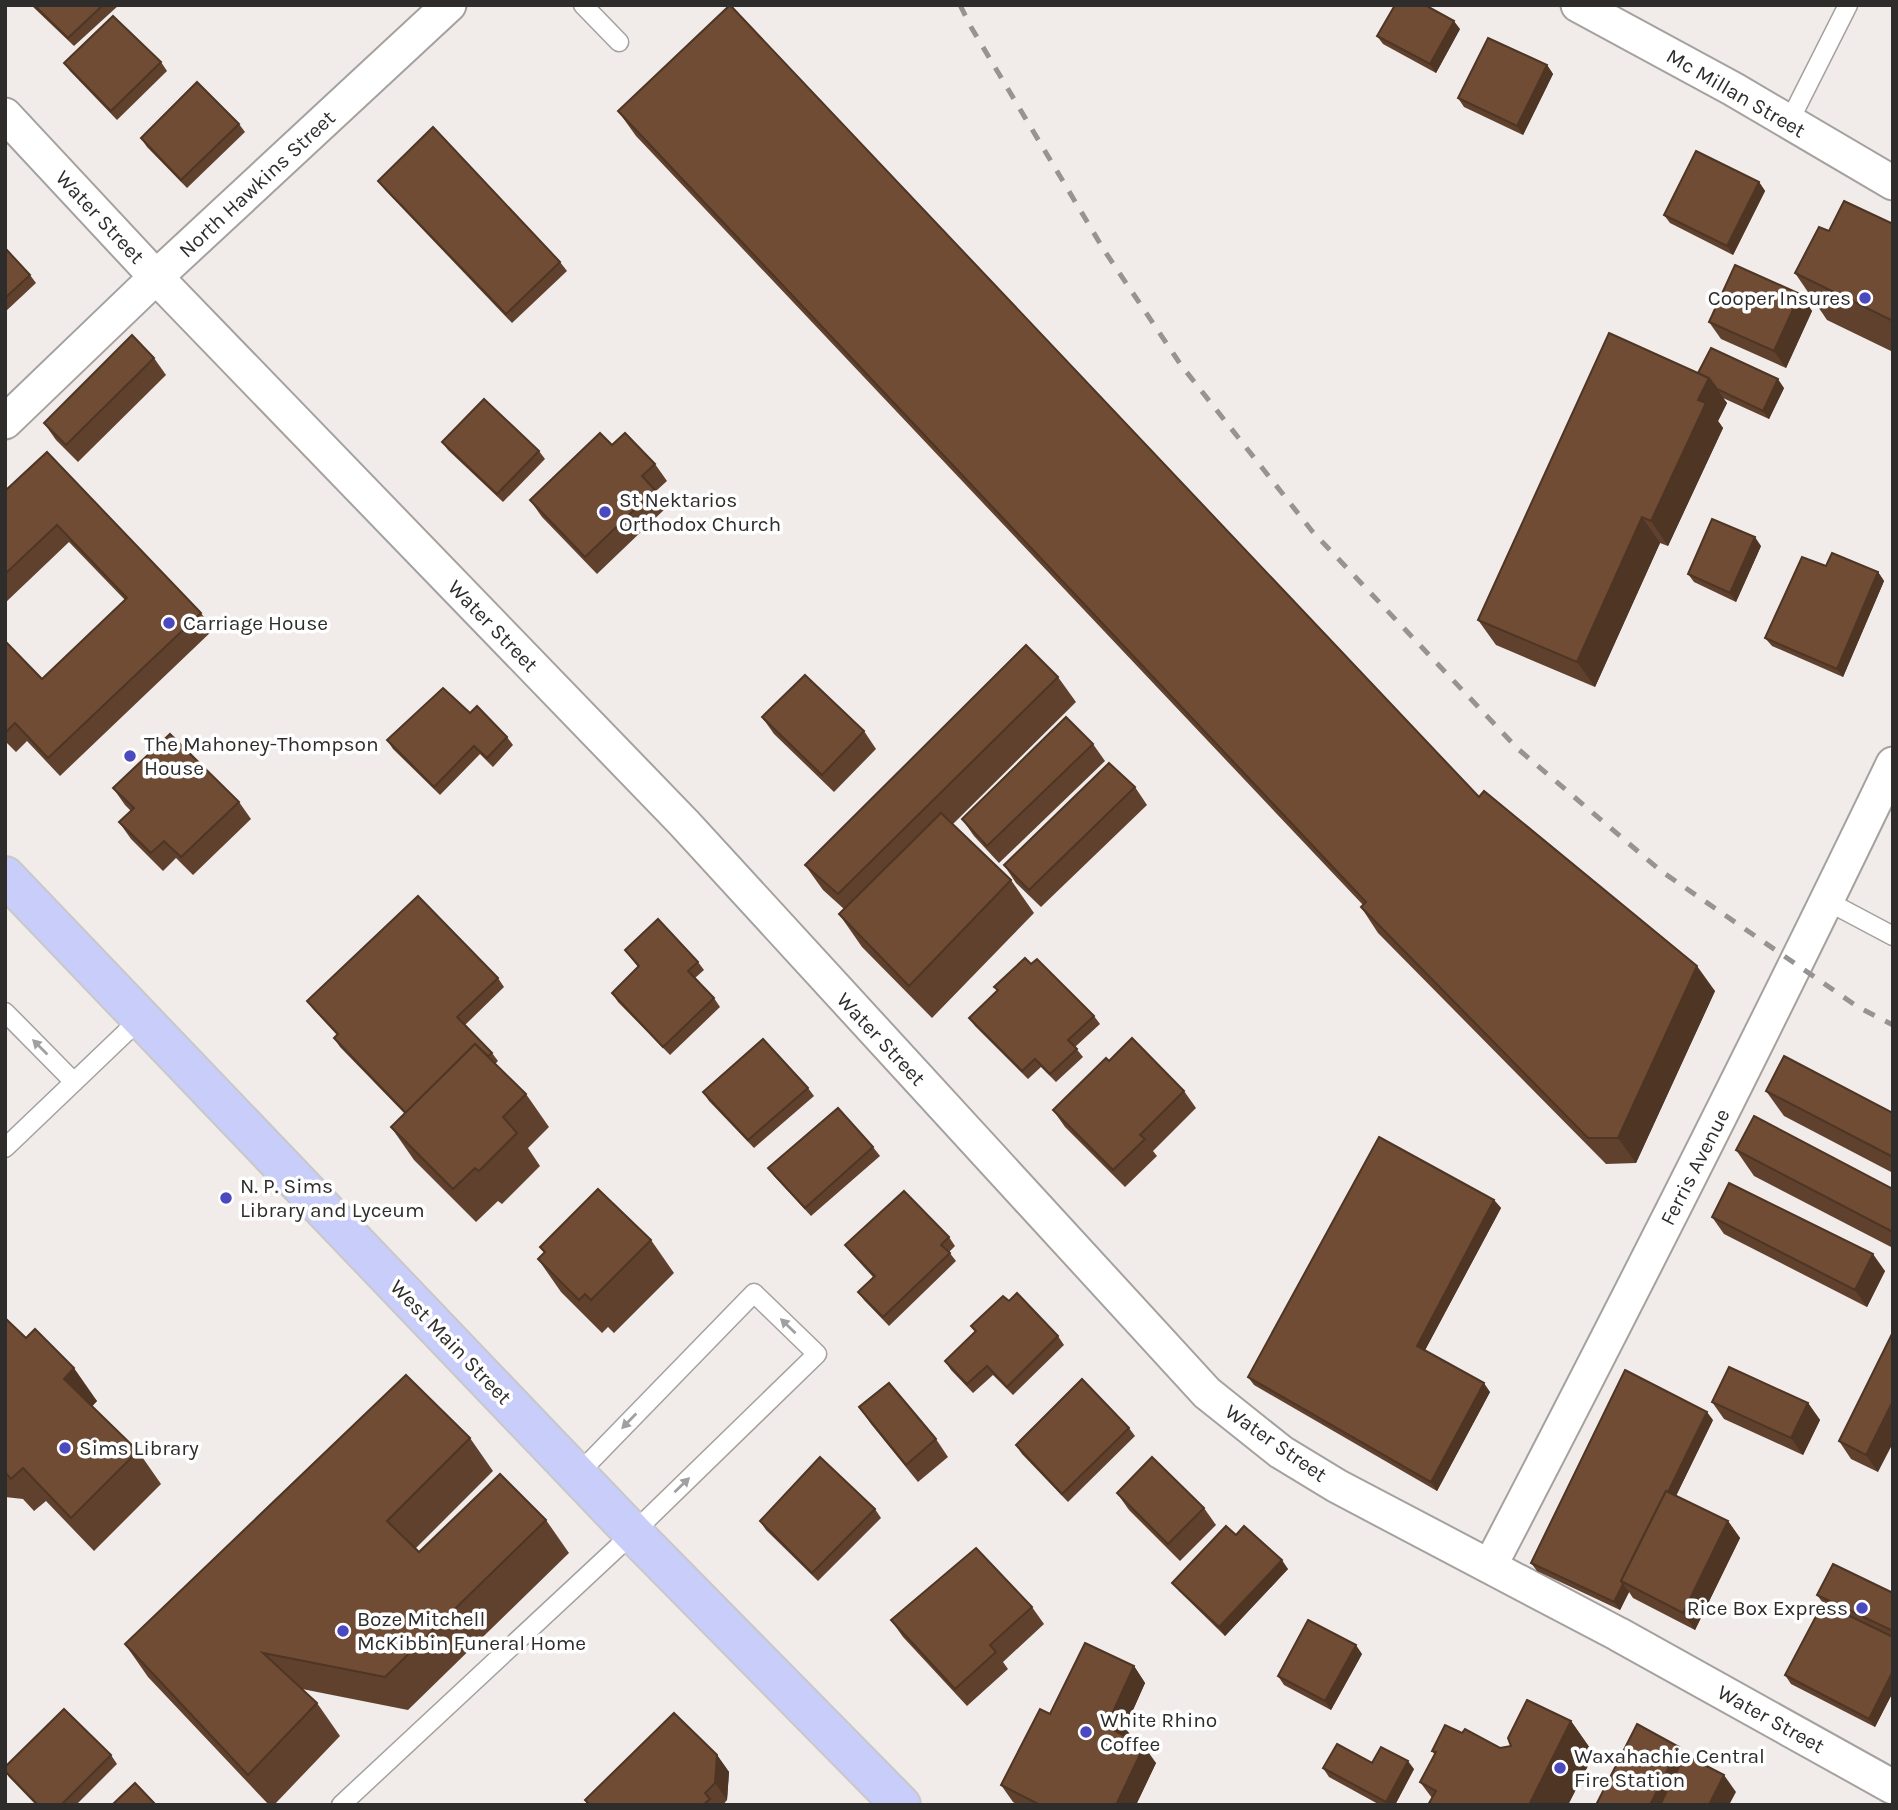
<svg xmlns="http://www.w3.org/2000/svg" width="1898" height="1810" font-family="Karla,sans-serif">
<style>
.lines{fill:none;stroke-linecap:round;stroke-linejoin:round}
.lane-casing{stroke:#a5a19f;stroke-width:21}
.street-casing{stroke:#a5a19f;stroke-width:37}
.primary-casing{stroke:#c9c8c8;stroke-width:42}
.lane{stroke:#fff;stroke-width:18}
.street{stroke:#fff;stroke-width:33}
.primary{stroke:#c8cdfa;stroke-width:38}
.rail{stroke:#969391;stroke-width:5;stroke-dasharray:12 12;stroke-linecap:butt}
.wall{fill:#60412d}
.shaded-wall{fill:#4e3524}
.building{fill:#704c34;stroke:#4e3524;stroke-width:2}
.oneway{fill:#a1a0a0}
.poi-dot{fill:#4b49bf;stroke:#fff;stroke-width:2.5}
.labels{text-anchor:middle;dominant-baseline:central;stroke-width:7;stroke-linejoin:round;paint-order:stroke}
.street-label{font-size:21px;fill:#2e2d2c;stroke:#fff}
.poi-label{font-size:21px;fill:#2e2d2c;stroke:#fff;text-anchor:start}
</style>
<rect width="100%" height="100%" fill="#f1ecea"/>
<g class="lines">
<defs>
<g id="lane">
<polyline points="583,5 619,42"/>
<polyline points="1789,122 1848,5"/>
<polyline points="1827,901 1893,936"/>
<polyline points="5,1012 74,1082"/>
<polyline points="5,1148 141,1018"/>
<polyline points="341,1805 633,1533 817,1354 754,1293 578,1474"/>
</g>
<g id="street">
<polyline points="1578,5 1733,89 1893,183"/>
<polyline points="5,115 156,277 684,823 1207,1393 1281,1452 1337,1486 1618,1634 1893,1787"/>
<polyline points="5,422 156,277 449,5"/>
<path d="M 1490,1566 C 1628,1301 1763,1034 1893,764"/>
</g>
<polyline id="primary" points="5,876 633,1533 901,1805"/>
</defs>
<use href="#lane" class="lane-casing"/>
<use href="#street" class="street-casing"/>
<use href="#primary" class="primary-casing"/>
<use href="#lane" class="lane"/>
<use href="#street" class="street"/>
<use href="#primary" class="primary"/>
<polyline class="rail" points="960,5 971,27 1104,250 1181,365 1312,531 1518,749 1661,871 1858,1007 1893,1025"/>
</g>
<g class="wall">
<polygon points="31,5 119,5 74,46"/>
<polygon points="1460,29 1436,73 1383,44 1377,36"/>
<polygon points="161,62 167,71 117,120 70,71 64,63"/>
<polygon points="1547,65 1553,74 1523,135 1464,107 1458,98"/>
<polygon points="618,111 1479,797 1715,991 1636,1163 1606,1164 1378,933 1361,907 1363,905 636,136"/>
<polygon points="239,124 245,132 187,188 147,147 141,138"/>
<polygon points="378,181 560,262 567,271 512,323 385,190"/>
<polygon points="1759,182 1765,191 1733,255 1670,223 1664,215"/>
<polygon points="1893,224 1893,352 1827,320 1795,273 1829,231"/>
<polygon points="5,248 30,275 36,283 5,312"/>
<polygon points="1800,294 1812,311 1786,368 1721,339 1709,322"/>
<polygon points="154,358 166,375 78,462 56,440 44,423"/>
<polygon points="1698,373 1784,388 1769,419 1723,398 1727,403 1718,421 1723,428 1668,546 1660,543 1595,687 1496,645 1478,620"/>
<polygon points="442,442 539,451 545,459 503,502 448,450"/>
<polygon points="655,464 667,481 656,491 667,507 597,574 542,517 530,500"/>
<polygon points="5,491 201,613 213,630 60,776 27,741 16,752 5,741 5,641 42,679 125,600 69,542 5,603"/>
<polygon points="1761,546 1736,602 1694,582 1688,574"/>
<polygon points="1826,566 1878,572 1884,581 1843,677 1772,646 1765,638"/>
<polygon points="1058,677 1076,702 953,824 1011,880 1034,913 932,1018 862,947 839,914 844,909 823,890 805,865"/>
<polygon points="470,713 507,737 513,745 493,767 480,754 440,795 393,749 387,740"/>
<polygon points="762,717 864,731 876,749 834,792 774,734"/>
<polygon points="1093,744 1105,761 999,863 974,836 962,819"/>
<polygon points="1135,787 1147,805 1041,907 1016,883 1004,865"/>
<polygon points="113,788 239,802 251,819 193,875 176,858 163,871 131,839 119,822 131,811 125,805"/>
<polygon points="625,950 698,962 704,970 695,978 714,998 720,1007 670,1055 618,1002 612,993 638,967"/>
<polygon points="1031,964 1094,1016 1100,1024 1075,1047 1083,1057 1056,1082 1041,1067 1028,1079 975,1026 969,1018 997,991 994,987"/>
<polygon points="498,978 504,987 465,1025 492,1053 498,1061 495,1064 526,1094 549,1127 528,1148 540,1166 502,1204 498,1201 476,1222 414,1160 391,1127 405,1114 340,1047 334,1038 337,1035 313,1009 307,1001"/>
<polygon points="1109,1061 1184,1091 1196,1108 1153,1151 1157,1156 1125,1187 1065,1127 1053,1110"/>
<polygon points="808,1088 814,1096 754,1148 709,1101 703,1092"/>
<polygon points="1766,1091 1893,1113 1893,1173 1784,1116"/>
<polygon points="873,1147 880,1156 811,1216 774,1176 768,1168"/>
<polygon points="1736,1150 1893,1189 1893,1248 1754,1176"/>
<polygon points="1494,1200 1501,1208 1425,1350 1490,1392 1437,1491 1254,1385 1248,1377"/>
<polygon points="1712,1217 1885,1271 1867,1307 1724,1234"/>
<polygon points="949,1237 955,1246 949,1252 956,1261 889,1326 864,1300 858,1292 873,1277 852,1254 845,1245"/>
<polygon points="651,1240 674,1273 614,1333 608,1327 602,1333 561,1292 538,1259 544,1253 540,1247"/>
<polygon points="1009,1301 1058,1336 1064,1345 1013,1395 993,1375 973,1393 951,1370 945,1361 975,1332 971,1326"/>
<polygon points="5,1318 26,1338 97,1401 92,1406 138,1451 161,1484 94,1551 46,1501 34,1511 23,1499 5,1497"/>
<polygon points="1893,1332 1878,1472 1851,1459 1839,1441"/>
<polygon points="1712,1402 1808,1403 1820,1420 1803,1455 1724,1419"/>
<polygon points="859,1407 936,1439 948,1457 918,1482 871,1424"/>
<polygon points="1713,1420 1676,1496 1728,1521 1740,1538 1695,1630 1633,1598 1629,1592 1620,1610 1537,1571 1531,1563"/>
<polygon points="1129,1428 1135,1436 1068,1502 1022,1454 1016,1445"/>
<polygon points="470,1438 493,1471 415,1549 419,1552 546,1520 569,1553 408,1710 302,1689 317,1703 340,1736 274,1805 269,1805 148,1677 125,1644"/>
<polygon points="1117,1493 1204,1508 1216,1525 1180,1561 1129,1510"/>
<polygon points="875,1509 881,1518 818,1581 766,1530 760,1521"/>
<polygon points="1236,1535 1288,1569 1225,1636 1179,1591 1172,1583"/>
<polygon points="1893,1593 1893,1692 1875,1727 1791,1684 1785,1675 1823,1603 1817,1595"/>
<polygon points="1032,1607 1044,1624 1003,1662 1008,1669 967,1706 903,1637 891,1620"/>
<polygon points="1362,1654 1331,1710 1284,1685 1278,1676"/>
<polygon points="1134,1666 1145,1683 1125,1728 1132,1737 1131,1739 1156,1763 1136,1805 1018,1805 1013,1802 1001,1785 1050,1714"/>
<polygon points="1571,1721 1594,1754 1568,1805 1428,1805 1432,1798 1420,1782 1435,1755 1432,1751 1462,1733 1500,1748 1511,1746"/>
<polygon points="111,1755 117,1764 76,1805 36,1805 9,1777 5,1771 5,1767"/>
<polygon points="717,1755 729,1772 727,1800 723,1805 588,1805 585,1800"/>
<polygon points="1372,1763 1414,1769 1395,1805 1380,1805 1329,1777 1323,1768"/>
</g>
<g class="shaded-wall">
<polygon points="1454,21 1460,29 1436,73 1430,64"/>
<polygon points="1547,65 1553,74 1523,135 1517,126"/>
<polygon points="1759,182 1765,191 1733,255 1727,246"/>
<polygon points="1800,294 1812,311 1786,368 1774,351"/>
<polygon points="1709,378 1727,403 1718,421 1723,428 1668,546 1651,521 1698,400"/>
<polygon points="1778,379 1784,388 1769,419 1763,411"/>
<polygon points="1642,517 1660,543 1595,687 1577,662"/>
<polygon points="1755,537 1761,546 1736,602 1730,593"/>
<polygon points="1878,572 1884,581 1843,677 1837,669"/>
<polygon points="1697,966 1715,991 1636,1163 1618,1138"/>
<polygon points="1494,1200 1501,1208 1423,1354 1417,1346"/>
<polygon points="1873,1254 1885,1271 1867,1307 1855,1290"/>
<polygon points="74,1368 97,1401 87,1412 64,1379"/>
<polygon points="1484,1383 1490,1392 1437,1491 1431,1482"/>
<polygon points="1893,1401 1893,1443 1878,1472 1866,1455"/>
<polygon points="1808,1403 1820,1420 1803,1455 1791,1438"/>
<polygon points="1707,1412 1713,1420 1632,1586 1623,1582"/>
<polygon points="1728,1521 1740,1538 1695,1630 1683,1613"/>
<polygon points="1282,1560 1288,1569 1225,1636 1219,1627"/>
<polygon points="1623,1584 1629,1592 1620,1610 1614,1602"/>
<polygon points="1356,1645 1362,1654 1331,1710 1325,1701"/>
<polygon points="1134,1666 1145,1683 1125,1728 1132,1737 1127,1748 1115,1731 1111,1716"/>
<polygon points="1893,1671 1893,1692 1875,1727 1869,1719"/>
<polygon points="1571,1721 1594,1754 1568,1805 1529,1805"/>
<polygon points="1144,1746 1156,1763 1136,1805 1116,1805"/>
<polygon points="1679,1747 1697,1772 1681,1805 1650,1805"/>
<polygon points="717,1755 729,1772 727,1800 715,1783"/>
<polygon points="1408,1761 1414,1769 1395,1805 1387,1805 1386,1802"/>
<polygon points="1724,1775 1736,1792 1729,1805 1709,1805"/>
</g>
<g class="building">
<polygon points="34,5 103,5 68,38"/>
<polygon points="730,5 1479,797 1484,791 1697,966 1618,1138 1588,1138 1361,907 1366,902 618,111"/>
<polygon points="1395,5 1425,5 1454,21 1430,64 1377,36"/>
<polygon points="113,16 161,62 111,111 64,63"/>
<polygon points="1488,38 1547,65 1517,126 1458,98"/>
<polygon points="197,82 239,124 181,180 141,138"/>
<polygon points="433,127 560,262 506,314 378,181"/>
<polygon points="1696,151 1759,182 1727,246 1664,215"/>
<polygon points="1844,201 1893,224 1893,321 1795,273 1819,227 1829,231"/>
<polygon points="5,248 30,275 5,298"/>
<polygon points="1735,265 1800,294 1774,351 1709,322"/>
<polygon points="1609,333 1709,378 1698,400 1706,403 1651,521 1642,517 1577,662 1478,620"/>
<polygon points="132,335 154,358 66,445 44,423"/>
<polygon points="1711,348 1778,379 1763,411 1717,389 1709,378 1698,373"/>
<polygon points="484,399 539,451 497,494 442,442"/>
<polygon points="600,433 612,445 625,433 655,464 642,476 655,490 585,557 530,500"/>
<polygon points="47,452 201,613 48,758 15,723 5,733 5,641 42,679 127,598 57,525 5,574 5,491"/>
<polygon points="1712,519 1755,537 1730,593 1688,574"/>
<polygon points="1832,553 1878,572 1837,669 1765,638 1802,557 1826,566"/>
<polygon points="1026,645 1058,677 838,894 805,865"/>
<polygon points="805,675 864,731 822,775 762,717"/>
<polygon points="443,688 470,713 477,706 507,737 487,758 474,746 434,787 387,740"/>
<polygon points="1066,717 1093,744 987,846 962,819"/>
<polygon points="170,734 239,802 181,857 164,841 151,853 119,822 134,808 113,788"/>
<polygon points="1109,763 1135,787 1029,890 1004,865"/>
<polygon points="941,813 1011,880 909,986 839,914"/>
<polygon points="418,896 498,978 457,1017 492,1053 488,1056 475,1044 406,1113 334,1038 338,1034 307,1001"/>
<polygon points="658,919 698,962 688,971 714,998 663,1047 612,993 639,966 625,950"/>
<polygon points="1025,958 1031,964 1037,959 1094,1016 1068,1040 1077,1049 1050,1074 1035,1059 1022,1071 969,1018 998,990 994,987"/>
<polygon points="1132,1038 1184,1091 1140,1135 1145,1139 1113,1170 1053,1110 1106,1058 1109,1061"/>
<polygon points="763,1039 808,1088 748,1140 703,1092"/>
<polygon points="475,1044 526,1094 503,1117 517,1133 479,1171 475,1168 453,1189 391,1127"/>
<polygon points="1784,1056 1893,1113 1893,1157 1766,1091"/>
<polygon points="838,1108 873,1147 805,1208 768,1168"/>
<polygon points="1754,1116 1893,1189 1893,1232 1736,1150"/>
<polygon points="1379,1137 1494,1200 1417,1346 1484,1383 1431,1482 1248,1377"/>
<polygon points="1729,1183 1873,1254 1855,1290 1712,1217"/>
<polygon points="598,1189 651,1240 591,1300 585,1294 579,1300 538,1259 545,1252 540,1247"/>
<polygon points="904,1191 949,1237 941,1245 950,1253 883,1317 858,1292 875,1276 845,1245"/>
<polygon points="1017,1293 1058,1336 1007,1387 987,1366 967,1384 945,1361 976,1331 971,1326 1003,1296 1009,1301"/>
<polygon points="5,1318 26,1338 35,1329 74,1368 64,1379 138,1451 71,1518 23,1468 11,1479 5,1472"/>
<polygon points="1893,1332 1893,1401 1866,1455 1839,1441"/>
<polygon points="1729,1367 1808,1403 1791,1438 1712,1402"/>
<polygon points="1625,1370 1707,1412 1668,1492 1666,1491 1621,1581 1623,1584 1614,1602 1531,1563"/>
<polygon points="406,1375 470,1438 387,1521 419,1552 500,1474 546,1520 385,1677 263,1653 317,1703 248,1775 125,1644"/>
<polygon points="1082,1379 1129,1428 1062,1494 1016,1445"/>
<polygon points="889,1383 936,1439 906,1465 859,1407"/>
<polygon points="820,1457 875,1509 812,1573 760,1521"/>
<polygon points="1152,1457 1204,1508 1168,1544 1117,1493"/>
<polygon points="1666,1491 1728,1521 1683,1613 1621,1581"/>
<polygon points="1226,1526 1236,1535 1244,1526 1282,1560 1219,1627 1172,1583"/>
<polygon points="976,1548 1032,1607 990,1645 996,1652 955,1689 891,1620"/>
<polygon points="1833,1564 1893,1593 1893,1631 1817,1595"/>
<polygon points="1823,1603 1893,1637 1893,1671 1869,1719 1785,1675"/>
<polygon points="1308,1620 1356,1645 1325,1701 1278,1676"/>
<polygon points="1085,1643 1134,1666 1111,1716 1120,1720 1115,1731 1144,1746 1116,1805 1040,1805 1001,1785 1040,1709 1050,1714"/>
<polygon points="1527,1700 1571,1721 1529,1805 1428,1805 1436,1791 1420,1782 1436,1752 1432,1751 1445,1725 1462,1733 1465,1729 1500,1748 1511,1746 1508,1738"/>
<polygon points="64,1709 111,1755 61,1805 38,1805 5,1771 5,1767"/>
<polygon points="674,1713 717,1755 715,1783 705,1793 710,1799 703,1805 590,1805 585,1800"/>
<polygon points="1637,1724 1679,1747 1650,1805 1596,1805"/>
<polygon points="1337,1744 1372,1763 1381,1747 1408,1761 1386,1802 1323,1768"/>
<polygon points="1685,1755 1724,1775 1709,1805 1660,1805"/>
<polygon points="135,1783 156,1805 112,1805"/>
</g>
<defs><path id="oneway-solid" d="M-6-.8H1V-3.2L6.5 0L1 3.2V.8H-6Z" transform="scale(1.75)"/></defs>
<g class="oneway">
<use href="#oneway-solid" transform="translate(40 1047) rotate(-135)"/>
<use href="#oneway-solid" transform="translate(788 1326) rotate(-136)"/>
<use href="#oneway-solid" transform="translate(629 1421) rotate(134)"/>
<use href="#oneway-solid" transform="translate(682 1485) rotate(-44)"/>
</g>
<g class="poi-dot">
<circle cx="1865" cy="298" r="7"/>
<circle cx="605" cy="512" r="7"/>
<circle cx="169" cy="623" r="7"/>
<circle cx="130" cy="756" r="7"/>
<circle cx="226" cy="1198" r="7"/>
<circle cx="65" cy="1448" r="7"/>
<circle cx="1862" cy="1608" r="7"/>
<circle cx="343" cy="1631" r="7"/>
<circle cx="1086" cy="1732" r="7"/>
<circle cx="1560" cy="1768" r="7"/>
</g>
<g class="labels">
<g class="street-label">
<text transform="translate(1736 93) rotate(30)">Mc Millan Street</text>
<text transform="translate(257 184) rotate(-43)">North Hawkins Street</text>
<text transform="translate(100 217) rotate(47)">Water Street</text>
<text transform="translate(493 626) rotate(46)">Water Street</text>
<text transform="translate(881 1039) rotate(47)">Water Street</text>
<text transform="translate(1695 1167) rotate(-63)">Ferris Avenue</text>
<text transform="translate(451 1342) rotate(46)">West Main Street</text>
<text transform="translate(1276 1443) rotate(35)">Water Street</text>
<text transform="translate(1771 1719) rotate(29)">Water Street</text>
</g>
<g class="poi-label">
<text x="1851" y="298" text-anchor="end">Cooper Insures</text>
<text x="619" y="500">St Nektarios<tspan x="619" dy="24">Orthodox Church</tspan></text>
<text x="183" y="623">Carriage House</text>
<text x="144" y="744">The Mahoney-Thompson<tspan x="144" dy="24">House</tspan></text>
<text x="240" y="1186">N. P. Sims<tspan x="240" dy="24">Library and Lyceum</tspan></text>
<text x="79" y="1448">Sims Library</text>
<text x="1848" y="1608" text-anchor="end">Rice Box Express</text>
<text x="357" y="1619">Boze Mitchell<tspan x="357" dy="24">McKibbin Funeral Home</tspan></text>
<text x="1100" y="1720">White Rhino<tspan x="1100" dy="24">Coffee</tspan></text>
<text x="1574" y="1756">Waxahachie Central<tspan x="1574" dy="24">Fire Station</tspan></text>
</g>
</g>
<rect width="1898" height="1810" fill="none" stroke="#2e2d2c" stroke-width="14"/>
</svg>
